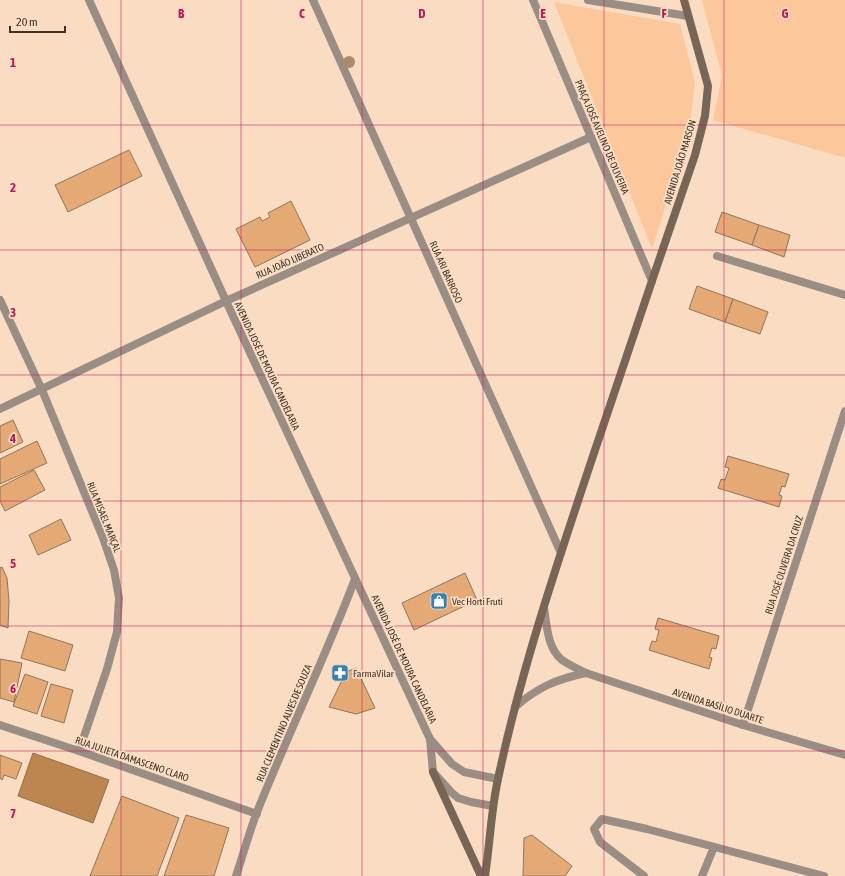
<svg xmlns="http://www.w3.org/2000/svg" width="845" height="876" font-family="'Asap Condensed',sans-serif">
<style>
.green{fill:#fcc89b}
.water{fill:#bd8550;stroke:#976c44}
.building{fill:#e4a974;stroke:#8f755d}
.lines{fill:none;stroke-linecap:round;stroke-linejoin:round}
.minor{stroke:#9a8d83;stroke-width:8}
.secondary{stroke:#776556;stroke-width:8}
.tree{fill:#ac8968}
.grid{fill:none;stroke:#c2185b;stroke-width:1;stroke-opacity:0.55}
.labels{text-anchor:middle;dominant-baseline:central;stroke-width:3.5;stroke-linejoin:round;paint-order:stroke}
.street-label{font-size:10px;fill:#3e3228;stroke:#fadcc2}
.poi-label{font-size:10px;fill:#3e3228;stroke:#fadcc2;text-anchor:start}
.grid-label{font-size:13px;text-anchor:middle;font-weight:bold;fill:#c2185b;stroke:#fadcc2;stroke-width:3.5;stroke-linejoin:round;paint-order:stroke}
</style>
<rect width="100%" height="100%" fill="#fadcc2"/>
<g class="green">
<polygon points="702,0 845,0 845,158 713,120 722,76"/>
<polygon points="554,2 680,24 695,83 689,132 652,249"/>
</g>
<polygon class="water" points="33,753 109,780 93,823 18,796"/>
<g class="building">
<polygon points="129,150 142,176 68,212 55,185"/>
<polygon points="291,201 310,240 255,267 236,229 260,217 262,221 270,217 268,213"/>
<polygon points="722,212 759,225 752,245 715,232"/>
<polygon points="759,225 790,235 784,257 752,245"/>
<polygon points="697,286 733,299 725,322 689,309"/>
<polygon points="733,299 768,312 760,334 725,322"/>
<polygon points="13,420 23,442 0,453 0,426"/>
<polygon points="37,441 47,463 0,484 0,459"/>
<polygon points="728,456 789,474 785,487 782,486 779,495 782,496 779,507 718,488 721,479 725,480 729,468 725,467"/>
<polygon points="34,470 45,490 5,511 0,501 0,487"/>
<polygon points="61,519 71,540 38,555 29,535"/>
<polygon points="2,567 7,578 9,601 8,628 0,625 0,568"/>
<polygon points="465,573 477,600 414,630 402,603"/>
<polygon points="658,618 719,636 716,649 712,648 709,657 712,658 709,669 649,650 652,641 656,642 659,630 655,629"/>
<polygon points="29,631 73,645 65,671 21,658"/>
<polygon points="0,659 22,663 14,702 0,698"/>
<polygon points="356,668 375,708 356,714 329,707 346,672"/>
<polygon points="25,674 48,682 37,714 13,706"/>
<polygon points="51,684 73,690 64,723 41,716"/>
<polygon points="0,755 22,763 16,779 4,775 2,780 0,778"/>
<polygon points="122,796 179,818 157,876 90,876"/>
<polygon points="186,815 229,828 214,876 164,876"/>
<polygon points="532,835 572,866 565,876 523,876 524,838"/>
</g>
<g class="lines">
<g class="minor">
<polyline points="89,0 226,301 430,739 452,764 464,772 498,779"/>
<polyline points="313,0 561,553"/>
<polyline points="533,0 652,281"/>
<polyline points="588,0 688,16"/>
<polyline points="717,256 845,295"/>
<polyline points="0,300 42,390 103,538 114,570 119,598 117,632 107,669 79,751"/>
<polyline points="0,409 226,301 591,137"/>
<path d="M 544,608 C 547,625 547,648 562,660 C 569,665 578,669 586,673 L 743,725 L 845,755"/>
<path d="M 515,707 C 538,687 557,679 586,673"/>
<polyline points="0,725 79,751 257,814"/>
<polyline points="743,725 845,411"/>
<polyline points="430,739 433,772 451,792 458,798 471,802 493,806"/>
<path d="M 236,876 C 243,855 249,833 257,812 C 288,734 325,658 355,579"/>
<polyline points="644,876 600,842 594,829 602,819 647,829 824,876"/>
<polyline points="702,876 714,847"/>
</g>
<g class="secondary">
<polyline points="433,772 481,876"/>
<path d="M 485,876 C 490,844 491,810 498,779 C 521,670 557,564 592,459 C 626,358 660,256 695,155 L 705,116 L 708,86 L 684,0"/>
</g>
</g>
<circle class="tree" cx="349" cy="62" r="6"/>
<path class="grid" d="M 121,0 L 121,876M 241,0 L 241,876M 362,0 L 362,876M 483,0 L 483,876M 604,0 L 604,876M 724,0 L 724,876M 0,125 L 845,125M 0,250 L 845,250M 0,375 L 845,375M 0,501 L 845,501M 0,626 L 845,626M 0,751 L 845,751"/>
<defs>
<symbol id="shop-square" viewBox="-11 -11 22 22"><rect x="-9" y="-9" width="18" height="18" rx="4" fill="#3780b4" stroke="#fadcc2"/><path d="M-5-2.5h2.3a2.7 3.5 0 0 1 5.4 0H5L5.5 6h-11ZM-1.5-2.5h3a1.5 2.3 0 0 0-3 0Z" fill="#fff"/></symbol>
<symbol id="pharmacy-square" viewBox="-11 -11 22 22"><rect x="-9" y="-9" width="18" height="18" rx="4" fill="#3780b4" stroke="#fadcc2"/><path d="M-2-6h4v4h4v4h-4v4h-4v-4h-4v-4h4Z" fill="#fff"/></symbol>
</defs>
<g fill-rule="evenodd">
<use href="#shop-square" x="429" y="591" width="20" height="20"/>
<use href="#pharmacy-square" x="330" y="663" width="20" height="20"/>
</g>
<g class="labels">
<g class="street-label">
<text transform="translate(602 137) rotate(67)">PRAÇA JOSÉ AVELINO DE OLIVEIRA</text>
<text transform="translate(680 162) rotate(-73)">AVENIDA JOÃO MARSON</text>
<text transform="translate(290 261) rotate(-24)">RUA JOÃO LIBERATO</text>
<text transform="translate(446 272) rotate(66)">RUA ARI BARROSO</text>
<text transform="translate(267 366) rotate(65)">AVENIDA JOSÉ DE MOURA CANDELARIA</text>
<text transform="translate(104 517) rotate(68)">RUA MISAEL MARÇAL</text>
<text transform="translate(784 565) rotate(-72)">RUA JOSÉ OLIVEIRA DA CRUZ</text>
<text transform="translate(404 659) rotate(65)">AVENIDA JOSÉ DE MOURA CANDELARIA</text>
<text transform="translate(718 706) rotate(18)">AVENIDA BASÍLIO DUARTE</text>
<text transform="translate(284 723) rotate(-67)">RUA CLEMENTINO ALVES DE SOUZA</text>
<text transform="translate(132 759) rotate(19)">RUA JULIETA DAMASCENO CLARO</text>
</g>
<g class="poi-label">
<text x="452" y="601">Vec Horti Fruti</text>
<text x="353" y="673">FarmaVilar</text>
</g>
</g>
<g class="grid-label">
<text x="181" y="18">B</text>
<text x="302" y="18">C</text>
<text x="422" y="18">D</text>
<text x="543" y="18">E</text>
<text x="664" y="18">F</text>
<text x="785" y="18">G</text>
<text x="13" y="67">1</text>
<text x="13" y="192">2</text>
<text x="13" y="317">3</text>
<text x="13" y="443">4</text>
<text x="13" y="568">5</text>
<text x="13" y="693">6</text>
<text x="13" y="818">7</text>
</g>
<path d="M10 26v6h55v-6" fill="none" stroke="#3e3228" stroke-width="2"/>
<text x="16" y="26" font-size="12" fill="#3e3228" stroke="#fadcc2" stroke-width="3" paint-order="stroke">20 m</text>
</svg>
